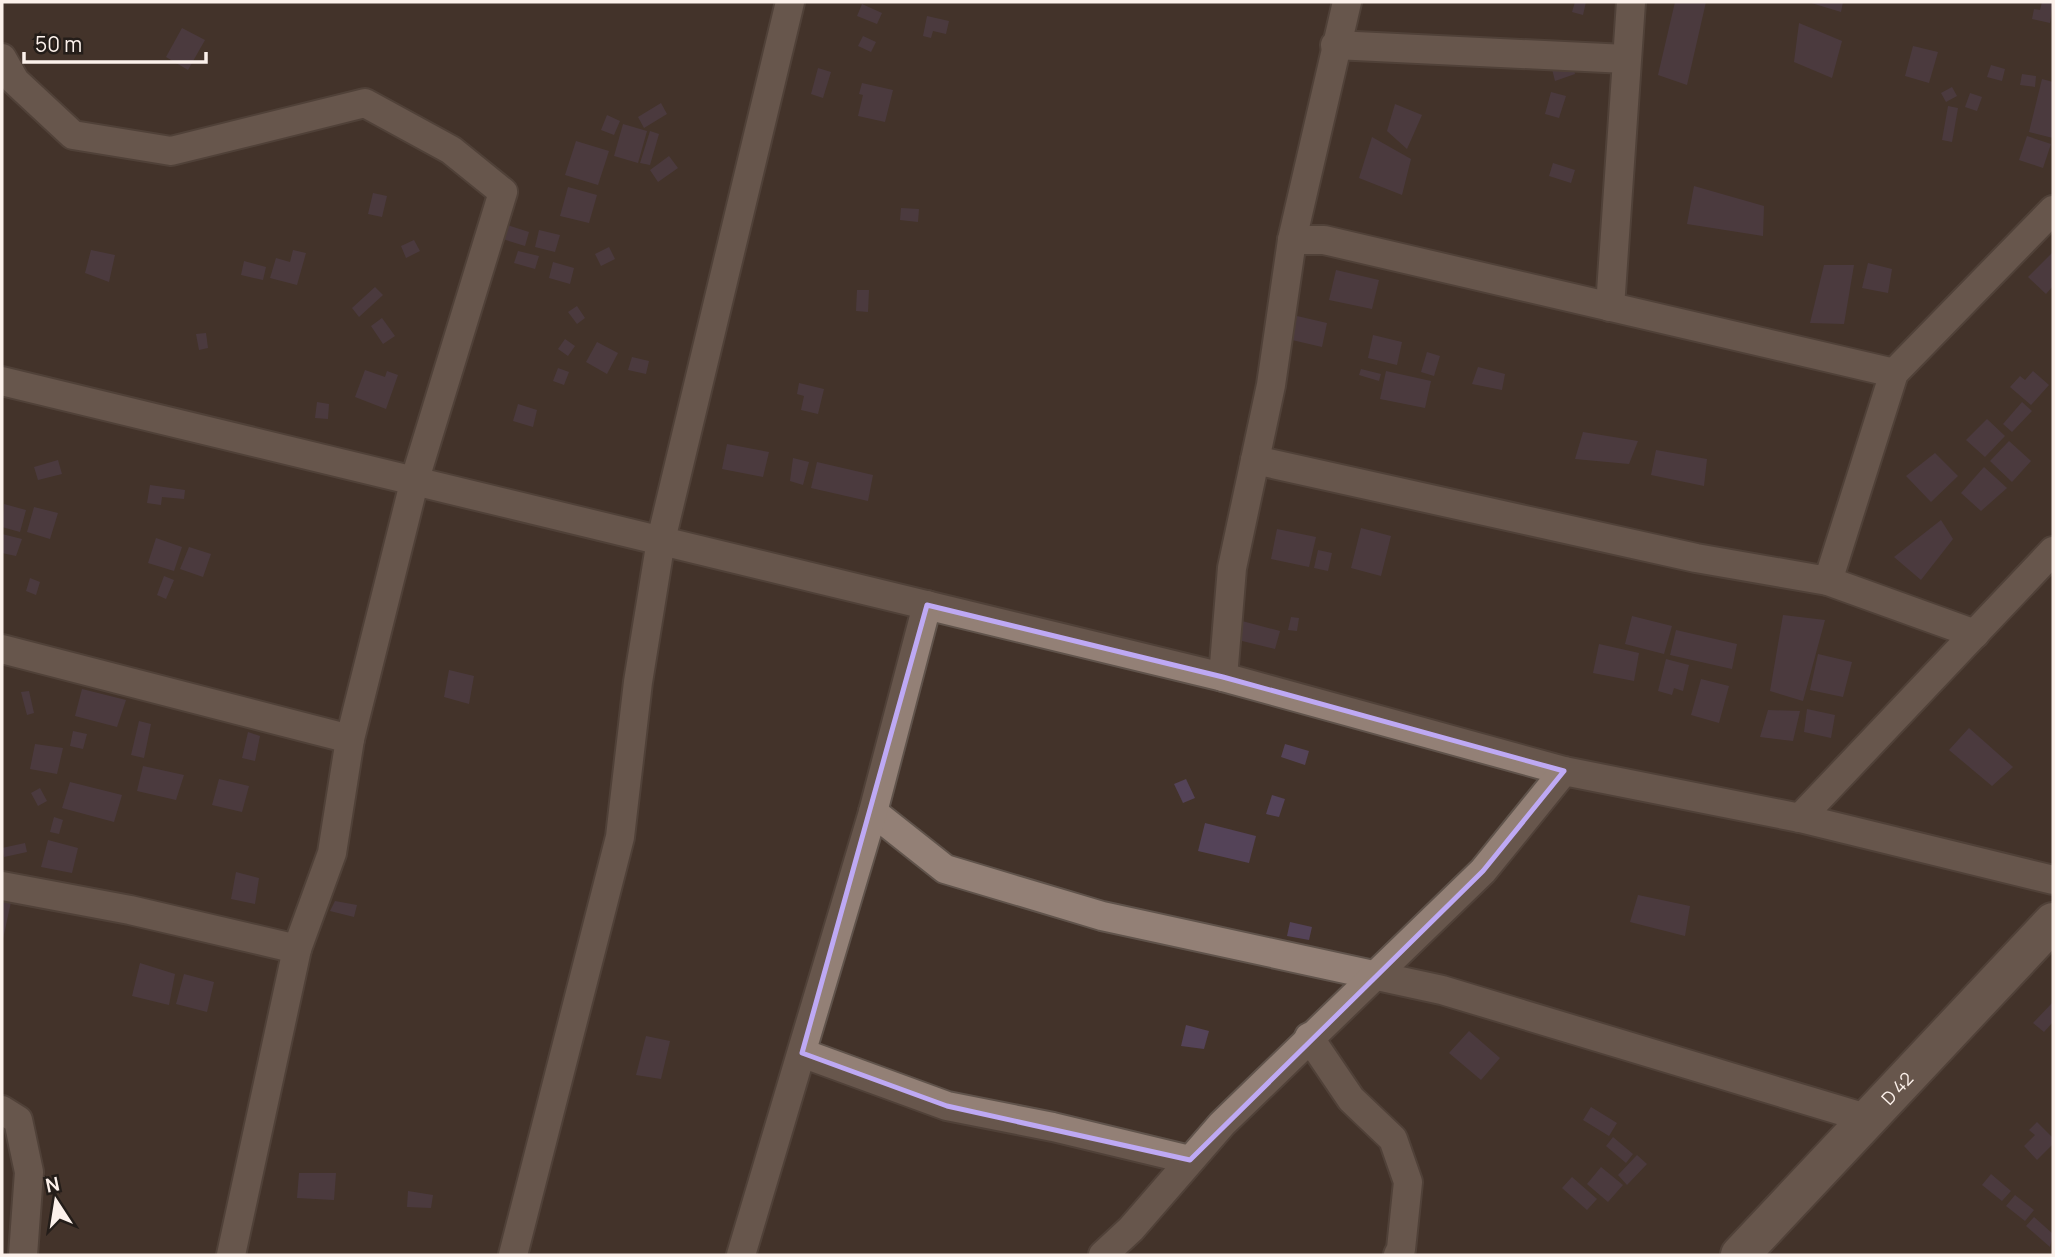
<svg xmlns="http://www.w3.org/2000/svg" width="2055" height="1257" font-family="Manrope,sans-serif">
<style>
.building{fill:#544358}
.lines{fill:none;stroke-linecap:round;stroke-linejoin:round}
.street-casing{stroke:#60534b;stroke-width:32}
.secondary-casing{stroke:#60534b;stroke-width:42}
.street{stroke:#938076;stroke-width:28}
.secondary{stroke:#938076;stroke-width:38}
.marked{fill:none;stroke:#bea9f4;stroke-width:5;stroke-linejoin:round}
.labels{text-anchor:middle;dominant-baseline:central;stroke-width:6;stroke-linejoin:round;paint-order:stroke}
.street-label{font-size:18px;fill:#fcf1eb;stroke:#241d19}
</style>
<rect width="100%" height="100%" fill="#43332a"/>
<g class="building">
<polygon points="1575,2 1586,2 1583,15 1572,12"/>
<polygon points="1675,2 1706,2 1687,85 1658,75"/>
<polygon points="1808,2 1843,2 1841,12"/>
<polygon points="2042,2 2053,2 2050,23 2032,19 2034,9 2040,10"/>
<polygon points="862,4 882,13 877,24 857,16"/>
<polygon points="927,16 949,21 946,34 933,31 931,38 923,36"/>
<polygon points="1799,23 1842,41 1832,78 1794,62"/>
<polygon points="182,28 205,40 188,70 166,57"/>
<polygon points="863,36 876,42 871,52 858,46"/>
<polygon points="1913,46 1938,52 1929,83 1905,76"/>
<polygon points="1572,62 1575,74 1555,81 1552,69"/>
<polygon points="1991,65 2005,69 2002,81 1987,77"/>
<polygon points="818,68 831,72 823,98 811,94"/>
<polygon points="2022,74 2036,76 2035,87 2020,85"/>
<polygon points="2042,79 2053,82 2053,138 2029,132"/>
<polygon points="862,83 893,90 885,122 858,116 863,95 859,94"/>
<polygon points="1952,87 1957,96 1946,102 1941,93"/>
<polygon points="1551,92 1566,96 1559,118 1545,114"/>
<polygon points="1970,93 1982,97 1977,111 1965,107"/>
<polygon points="661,103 667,114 644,128 638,117"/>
<polygon points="1395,104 1422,115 1407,149 1387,131"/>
<polygon points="1948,106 1958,108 1952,142 1942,140"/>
<polygon points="607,115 620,121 614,135 601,130"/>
<polygon points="623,124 647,131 638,163 614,156"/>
<polygon points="650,131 659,134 650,165 640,163"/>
<polygon points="2027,136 2051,144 2043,168 2019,160"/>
<polygon points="1372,137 1411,159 1402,195 1359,178"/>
<polygon points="576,141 609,151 598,185 565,175"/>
<polygon points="669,156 678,168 658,182 650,170"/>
<polygon points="1553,163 1575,170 1571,183 1549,176"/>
<polygon points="1694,186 1764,206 1763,236 1687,224"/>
<polygon points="568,187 597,195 589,223 560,216"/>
<polygon points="373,193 387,196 382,217 368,214"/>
<polygon points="901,208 919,209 918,222 900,220"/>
<polygon points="501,223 529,232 525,246 496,237"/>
<polygon points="539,230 560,235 555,252 535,247"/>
<polygon points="414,240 420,251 406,258 401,246"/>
<polygon points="609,247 615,259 601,266 595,254"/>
<polygon points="91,250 115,255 109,282 85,273"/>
<polygon points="293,250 306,253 297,285 270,278 276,258 290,262"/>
<polygon points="518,251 539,256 535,269 514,263"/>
<polygon points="2053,252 2053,286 2046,294 2028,277"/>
<polygon points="244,261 266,267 263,280 241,275"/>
<polygon points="553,262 574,268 570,284 549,278"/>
<polygon points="1868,263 1892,269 1888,293 1862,288"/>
<polygon points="1824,265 1854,265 1844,324 1810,323"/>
<polygon points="1336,270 1379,280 1372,309 1329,300"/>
<polygon points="375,287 383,295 359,317 352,308"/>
<polygon points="857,290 869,290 868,312 856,311"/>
<polygon points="577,306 585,318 577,324 568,312"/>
<polygon points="1297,316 1327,323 1322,347 1292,340"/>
<polygon points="382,318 395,336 383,344 371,326"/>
<polygon points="206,333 208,348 199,350 196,334"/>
<polygon points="1373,335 1402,342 1397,365 1368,358"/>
<polygon points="565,339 575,346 568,356 558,349"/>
<polygon points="597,342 618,353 607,374 586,362"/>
<polygon points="1427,352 1440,356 1434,376 1421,372"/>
<polygon points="632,357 649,361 646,374 628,370"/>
<polygon points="1478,367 1505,374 1502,390 1472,384"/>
<polygon points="558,368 569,372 564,385 553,381"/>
<polygon points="1361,369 1381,374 1379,381 1359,375"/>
<polygon points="365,370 385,377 387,371 398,375 386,409 355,397"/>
<polygon points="1386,371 1431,381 1425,408 1380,399"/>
<polygon points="2033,371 2049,385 2031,405 2010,387 2020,376 2025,380"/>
<polygon points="799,383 824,389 818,414 801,410 804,396 797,394"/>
<polygon points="317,402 329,404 328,419 315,418"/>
<polygon points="2022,402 2032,411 2012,432 2003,424"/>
<polygon points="518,404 537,410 533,427 513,421"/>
<polygon points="1987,419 2005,436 1985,457 1966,440"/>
<polygon points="1583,432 1638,441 1629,464 1575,459"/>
<polygon points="2009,441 2031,461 2012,482 1990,461"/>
<polygon points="727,444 769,452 763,477 722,469"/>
<polygon points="1656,450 1707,459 1704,486 1651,475"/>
<polygon points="1935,453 1958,476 1931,502 1906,476"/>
<polygon points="793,458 809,462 803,485 790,481"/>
<polygon points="58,460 62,474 38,480 34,467"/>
<polygon points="817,462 873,475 868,501 811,488"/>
<polygon points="1984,467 2007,488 1981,511 1961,493"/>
<polygon points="150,485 185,490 184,499 162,497 161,505 147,503"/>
<polygon points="4,504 26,510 20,532 2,527"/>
<polygon points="34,507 58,513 50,539 27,532"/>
<polygon points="1941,520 1953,539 1921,580 1894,557"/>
<polygon points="1361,528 1391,536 1381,576 1351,568"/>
<polygon points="1277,529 1316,537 1309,567 1271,559"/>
<polygon points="2,534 22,539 16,556 2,553"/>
<polygon points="156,538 182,547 174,571 148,563"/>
<polygon points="189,547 211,554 203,577 180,569"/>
<polygon points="1318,550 1332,553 1328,571 1314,568"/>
<polygon points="164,576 174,580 166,599 157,595"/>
<polygon points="30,578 40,582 36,595 26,591"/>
<polygon points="1783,615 1825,620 1803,701 1770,691"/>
<polygon points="1632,616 1672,626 1664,654 1625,644"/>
<polygon points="1291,617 1299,618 1297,631 1288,630"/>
<polygon points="1242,621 1280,631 1275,649 1238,640"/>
<polygon points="1676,630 1737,644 1732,669 1670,655"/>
<polygon points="1599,644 1639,653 1634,681 1593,673"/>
<polygon points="1818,654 1852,662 1843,697 1810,690"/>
<polygon points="1666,659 1689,665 1683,691 1674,688 1672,695 1658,691"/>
<polygon points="449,670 474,676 469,704 444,697"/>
<polygon points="1701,679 1729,686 1719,723 1691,715"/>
<polygon points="82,689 126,700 117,727 75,716"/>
<polygon points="29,691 34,713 27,715 21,692"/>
<polygon points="1807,709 1835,715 1831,738 1804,732"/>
<polygon points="1768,710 1800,711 1793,741 1760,737"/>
<polygon points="139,721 151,724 144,758 131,755"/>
<polygon points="1969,728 2013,767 1992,786 1949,750"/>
<polygon points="73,731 87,734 83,749 70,746"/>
<polygon points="248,732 260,736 255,761 242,758"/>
<polygon points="35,744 63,748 57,774 30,769"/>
<polygon points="1285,744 1309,751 1305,765 1281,757"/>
<polygon points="143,766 184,775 176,800 137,791"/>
<polygon points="219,779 249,786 242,812 212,805"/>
<polygon points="1186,779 1195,798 1183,803 1174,784"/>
<polygon points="70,782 122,795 114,822 62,808"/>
<polygon points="40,788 47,801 38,806 31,793"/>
<polygon points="1272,795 1285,799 1279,817 1266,814"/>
<polygon points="54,817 63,820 59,834 50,832"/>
<polygon points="1205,823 1256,836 1249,863 1198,851"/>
<polygon points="48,840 78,848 72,873 41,867"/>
<polygon points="25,843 27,852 4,857 2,848"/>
<polygon points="236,872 259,878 255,904 231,899"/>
<polygon points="1638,895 1690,906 1685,936 1630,922"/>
<polygon points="2,900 11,902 3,939 2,939"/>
<polygon points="335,901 357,905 354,917 330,911"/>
<polygon points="1290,922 1312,927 1309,940 1287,936"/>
<polygon points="140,963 175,974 169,1005 132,996"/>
<polygon points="184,974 214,982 207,1012 176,1004"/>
<polygon points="2053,1002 2053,1022 2044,1032 2033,1023"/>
<polygon points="1186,1025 1209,1031 1204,1049 1181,1046"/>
<polygon points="1469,1031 1500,1058 1481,1080 1449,1053"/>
<polygon points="646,1036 670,1041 661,1079 636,1075"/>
<polygon points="1591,1107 1617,1123 1609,1136 1583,1120"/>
<polygon points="2037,1122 2053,1138 2053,1144 2037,1160 2024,1146 2035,1135 2029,1130"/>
<polygon points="1613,1137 1633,1154 1626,1163 1606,1146"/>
<polygon points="1637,1155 1647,1164 1627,1185 1618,1175"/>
<polygon points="1601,1167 1623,1185 1608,1202 1587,1184"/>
<polygon points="299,1173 336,1173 334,1200 297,1198"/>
<polygon points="1991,1174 2011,1191 2002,1201 1982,1185"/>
<polygon points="1572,1177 1597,1199 1587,1210 1562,1188"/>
<polygon points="408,1191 433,1195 431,1208 407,1207"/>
<polygon points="2015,1195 2034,1210 2025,1221 2006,1206"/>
<polygon points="2034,1217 2053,1234 2050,1247 2026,1226"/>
</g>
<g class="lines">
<defs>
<g id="street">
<polyline points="1335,45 1626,59"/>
<polyline points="2,58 15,81 73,135 171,151 365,103 451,150 503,192 415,479 350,739 332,853 297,949 231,1255"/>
<polyline points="1292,240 1347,2"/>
<polyline points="1610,307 1631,2"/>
<polyline points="2,381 1223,677 1564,771 1800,818 2053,880"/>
<polyline points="1255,460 1696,558 1828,581 1894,373 2053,210"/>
<polyline points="1828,581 1975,634"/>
<polyline points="2,649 350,739"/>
<polyline points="1223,677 1232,568 1271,385 1292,240 1324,240 1894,373"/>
<polyline points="873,812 945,869 1102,916 1442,990 1869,1119"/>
<polyline points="1800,818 2053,551"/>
<polyline points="2,886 130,910 297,949"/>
<polyline points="1309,1037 1351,1099 1393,1139 1408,1182 1401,1249 1398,1255"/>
<polyline points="802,1053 947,1106 1053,1127 1190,1160"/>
<polyline points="2,1110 18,1120 29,1172 23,1255"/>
<polyline points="513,1255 620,837 638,682 661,540 790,2"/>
<polyline points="741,1255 873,812 927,605"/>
<polyline points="1103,1255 1131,1229 1222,1124 1483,871 1564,771"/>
</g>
<g id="secondary">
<path id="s1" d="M 1740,1255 L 2053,922"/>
</g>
</defs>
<use href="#street" class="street-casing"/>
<use href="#secondary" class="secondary-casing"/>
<use href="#street" class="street"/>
<use href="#secondary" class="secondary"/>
</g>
<path d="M0 0H2055V1257H0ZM 927,605 L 1223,677 L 1564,771 L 1483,871 L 1190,1160 L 947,1106 L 802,1053 Z" fill="#43332a" fill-opacity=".55" fill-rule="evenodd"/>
<path class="marked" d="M 927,605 L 1223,677 L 1564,771 L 1483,871 L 1190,1160 L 947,1106 L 802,1053 Z"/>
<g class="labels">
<g class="street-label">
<text stroke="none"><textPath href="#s1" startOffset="229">D 42</textPath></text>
</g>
</g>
<rect width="2055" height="1257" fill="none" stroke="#fcf1eb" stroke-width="7"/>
<g transform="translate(56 1201) rotate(348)" stroke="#241d19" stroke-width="5" paint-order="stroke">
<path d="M0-5L12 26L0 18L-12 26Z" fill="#fcf1eb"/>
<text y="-10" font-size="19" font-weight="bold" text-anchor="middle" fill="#fcf1eb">N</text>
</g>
<path d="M24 52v10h182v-10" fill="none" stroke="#fcf1eb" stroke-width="3.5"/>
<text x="35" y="52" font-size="21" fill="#fcf1eb" stroke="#241d19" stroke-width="5" paint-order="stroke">50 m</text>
</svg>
